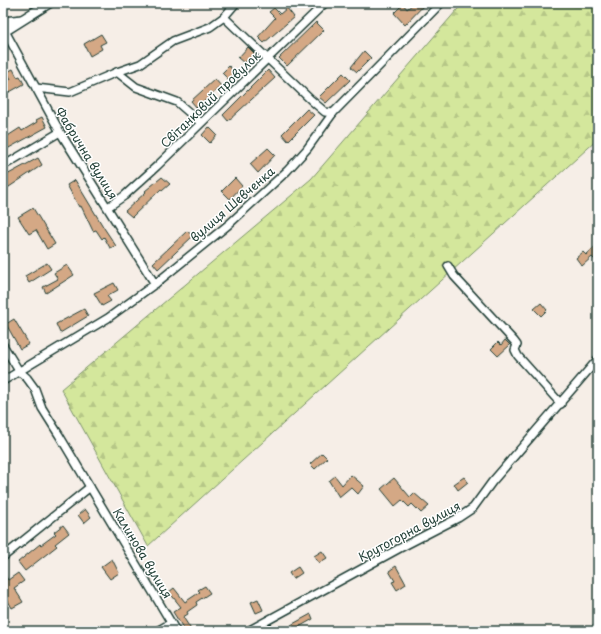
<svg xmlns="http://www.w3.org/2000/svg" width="601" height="634" font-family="'Playpen Sans',sans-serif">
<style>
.forest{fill:url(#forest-firs);stroke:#7a9268}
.building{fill:#d4a885;stroke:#1f3d34}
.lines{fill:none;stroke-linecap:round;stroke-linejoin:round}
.minor-casing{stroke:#1f3d34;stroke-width:10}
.tertiary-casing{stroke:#1f3d34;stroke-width:12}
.minor{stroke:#fff;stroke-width:7}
.tertiary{stroke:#fff;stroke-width:9}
.labels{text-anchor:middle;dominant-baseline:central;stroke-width:3;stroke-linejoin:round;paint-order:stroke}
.street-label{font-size:12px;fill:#1f3d34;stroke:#fff}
</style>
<defs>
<pattern id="forest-firs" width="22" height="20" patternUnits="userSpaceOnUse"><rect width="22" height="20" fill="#d4e79c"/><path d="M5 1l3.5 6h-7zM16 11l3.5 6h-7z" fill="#b6c787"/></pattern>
</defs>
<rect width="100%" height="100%" fill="#f6eee7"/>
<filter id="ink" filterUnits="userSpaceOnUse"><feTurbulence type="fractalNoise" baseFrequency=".025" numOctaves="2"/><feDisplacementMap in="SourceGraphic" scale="8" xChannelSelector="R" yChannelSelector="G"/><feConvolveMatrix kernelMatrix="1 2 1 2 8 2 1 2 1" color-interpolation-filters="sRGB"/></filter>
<g filter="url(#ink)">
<polygon class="forest" points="463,3 598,3 598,139 148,546 61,389 311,179"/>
<g class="building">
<polygon points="414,3 426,3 405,25 394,13 403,4 407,9"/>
<polygon points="274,8 280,14 287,8 294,17 264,43 258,37 275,18 269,12"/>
<polygon points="316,22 324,30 287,66 279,58"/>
<polygon points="101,34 106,42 100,45 102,49 90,56 84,44"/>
<polygon points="248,47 255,54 244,63 238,58"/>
<polygon points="364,51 371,58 357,72 351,67"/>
<polygon points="229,66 236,74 229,80 222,73"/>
<polygon points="13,69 17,77 20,76 24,84 6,94 3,84 11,79 7,72"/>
<polygon points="268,70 275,78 228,121 223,115"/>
<polygon points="343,73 350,80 326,103 319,97"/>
<polygon points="215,79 221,86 197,108 191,101"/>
<polygon points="307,109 314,115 288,141 282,134"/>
<polygon points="42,117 47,127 7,149 3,139 20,128 22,131 37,122 36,120"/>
<polygon points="209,127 217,135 210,143 202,135"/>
<polygon points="268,148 275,155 258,173 250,164"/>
<polygon points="38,158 42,165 3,191 3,177"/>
<polygon points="162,177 170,184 162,191 161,189 132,217 125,211 146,192 145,191"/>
<polygon points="235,178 242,186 230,199 222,191"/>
<polygon points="75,180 104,228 116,246 110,248 104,237 102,239 96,230 93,231 81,206 79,207 67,185"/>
<polygon points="33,208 55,244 47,249 36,230 29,234 18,217"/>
<polygon points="187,231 193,236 158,269 153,263"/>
<polygon points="598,244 598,257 595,260 592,257 582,266 576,258 583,252 586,255"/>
<polygon points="47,263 51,269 29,283 25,276"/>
<polygon points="67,265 74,275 46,293 43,287 58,279 54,273"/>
<polygon points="114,283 118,290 107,296 111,301 102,306 94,293"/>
<polygon points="541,303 547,310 541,316 534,309"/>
<polygon points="84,309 88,316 60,333 56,324"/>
<polygon points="14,319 29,344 20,349 6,324"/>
<polygon points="505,340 510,345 498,356 491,349 498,342 501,345"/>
<polygon points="322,453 327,458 315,469 310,464"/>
<polygon points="351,475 364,486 358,494 351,487 339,497 329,481 335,476 342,485"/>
<polygon points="464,477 468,482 458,490 454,484"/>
<polygon points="394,478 410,497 414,493 429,506 421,513 412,504 409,507 402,500 395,506 381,489"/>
<polygon points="85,509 91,517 84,523 78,515"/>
<polygon points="63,525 69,533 55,544 57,546 25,571 18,562 40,544 41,545 56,534 54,532"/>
<polygon points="322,551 327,558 319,563 314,556"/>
<polygon points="112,559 119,573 110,579 101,567"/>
<polygon points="396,566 406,584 397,590 392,582 395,581 389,571"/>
<polygon points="298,567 302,573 293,579 289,573"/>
<polygon points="3,572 8,580 18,573 24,581 14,588 23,602 12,608 3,592"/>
<polygon points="205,586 210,593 196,602 197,605 187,612 188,614 183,617 192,631 185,631 173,612 181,607 169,592 174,588 185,602 200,592 198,590"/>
<polygon points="258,599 263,610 256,613 251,602"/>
<polygon points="311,614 313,619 299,627 301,631 293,631 291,625"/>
</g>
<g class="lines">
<defs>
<g id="minor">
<polyline points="224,17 311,100 325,112 333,113"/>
<polyline points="3,21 22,19"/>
<polyline points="5,31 60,132 155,284"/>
<polyline points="117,72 136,87 177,102 200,122"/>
<polyline points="36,88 70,92 117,72 140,64 173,41 210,27 224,17 236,3"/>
<polyline points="3,166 60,132"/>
<polyline points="108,207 124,196 157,166 325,3"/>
<polyline points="448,266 454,276 514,341 517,345 515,350 518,356 561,404"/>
<polyline points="3,345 19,371 27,378 35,389 42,408 59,435 176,631"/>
<polyline points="3,381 108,318 155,284 228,225 287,171 307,149 333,113 441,3"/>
<polyline points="3,557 90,487"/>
<polyline points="157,631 171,623"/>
<polyline points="248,631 400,548 458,518 473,508 492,482 598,359"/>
</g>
<polyline id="tertiary" points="3,32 49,3"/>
</defs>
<use href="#minor" class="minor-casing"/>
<use href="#tertiary" class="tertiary-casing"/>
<use href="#minor" class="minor"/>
<use href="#tertiary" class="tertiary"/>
</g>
</g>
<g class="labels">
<g class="street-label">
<text transform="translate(210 99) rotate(-44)">Світанковий провулок</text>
<text transform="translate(87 153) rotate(58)">Фабрична вулиця</text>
<text transform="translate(232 204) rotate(-41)">вулиця Шевченка</text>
<text transform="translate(409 531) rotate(-28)">Крутогорна вулиця</text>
<text transform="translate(143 553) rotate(59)">Калинова вулиця</text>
</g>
</g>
<rect width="601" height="634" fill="none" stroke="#fff" stroke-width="16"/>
<rect x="8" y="8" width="585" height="618" fill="none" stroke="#1f3d34" stroke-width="1.5" filter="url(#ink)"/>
</svg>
